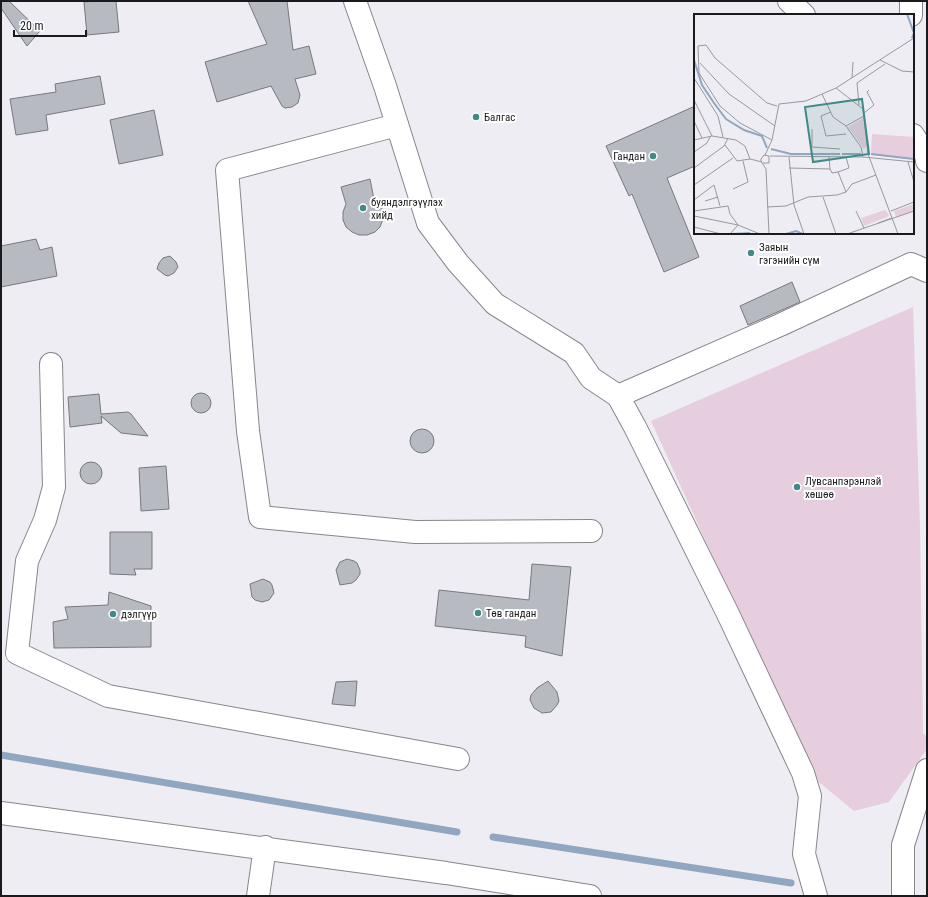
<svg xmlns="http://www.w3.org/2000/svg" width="928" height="897" font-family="'Roboto Condensed',sans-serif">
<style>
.green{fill:#e7cede}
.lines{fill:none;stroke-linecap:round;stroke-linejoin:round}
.stream{stroke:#91a6c0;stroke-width:7}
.building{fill:#b8bac1;stroke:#777980}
.minor-casing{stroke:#87868d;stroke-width:24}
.tertiary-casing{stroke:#87868d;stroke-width:24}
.minor{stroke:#fff;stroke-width:22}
.tertiary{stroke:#fff;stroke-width:22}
.poi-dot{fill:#428a87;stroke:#fff;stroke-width:1.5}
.labels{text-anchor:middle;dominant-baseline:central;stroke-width:4;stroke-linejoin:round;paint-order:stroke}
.poi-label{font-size:11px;fill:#1a191c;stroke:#fff;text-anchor:start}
.inset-river{fill:none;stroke:#91a6c0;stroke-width:2}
.inset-road{fill:none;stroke:#99989e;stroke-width:1}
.view{fill:#428a87;fill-opacity:0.15;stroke:#428a87;stroke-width:2}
.inset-edge{fill:none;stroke:#1a191c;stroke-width:2}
</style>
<rect width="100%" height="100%" fill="#eeedf4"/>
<polygon class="green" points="913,307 920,527 923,733 927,737 927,749 889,802 854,811 798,765 799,746 651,421"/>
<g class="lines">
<g class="stream">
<polyline points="1,755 457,832"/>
<polyline points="493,837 791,883"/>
</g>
</g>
<g class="building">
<polygon points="1,1 9,1 40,31 27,46 1,8"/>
<polygon points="95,1 116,1 119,32 87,35 84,2"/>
<polygon points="248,1 287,1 293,50 309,46 316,74 295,79 300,95 298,103 292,107 285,108 282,106 271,86 217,102 205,62 267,44"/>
<polygon points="100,76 105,104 46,115 48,130 16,135 10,99 56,92 55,84"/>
<polygon points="695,106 695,166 667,178 699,257 664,272 632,194 629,196 606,146"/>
<polygon points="154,110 163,155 119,164 110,120"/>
<polygon points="370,179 374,199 380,204 383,211 383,219 380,227 375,232 367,235 359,235 352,232 346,227 343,220 343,212 346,204 341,187"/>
<polygon points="36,239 40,250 52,247 57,276 1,287 1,246"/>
<polygon points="170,256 176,262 178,267 174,273 168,276 165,275 157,269 159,263 163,258"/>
<polygon points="792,282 800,302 748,325 740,306"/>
<circle cx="201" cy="403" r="10"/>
<polygon points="99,394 101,414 128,412 131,414 148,436 121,433 101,416 102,423 70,427 68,397"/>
<circle cx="422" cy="441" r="12"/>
<circle cx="91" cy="473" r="11"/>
<polygon points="166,466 169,509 141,511 139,468"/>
<polygon points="110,532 152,532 152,569 134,569 136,575 110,574"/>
<polygon points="347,559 354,561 357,563 360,570 360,574 356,580 352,583 340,585 336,570 340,562"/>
<polygon points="532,564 571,567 562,656 525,647 526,636 435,626 439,590 529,600"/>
<polygon points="263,579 270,582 272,585 274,593 269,600 262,602 255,600 252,597 250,584"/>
<polygon points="109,592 151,606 151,647 54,648 53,622 68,619 65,607 108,605"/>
<polygon points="357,681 355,706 332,704 336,682"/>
<polygon points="548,681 557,692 559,701 557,705 551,712 542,713 534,708 530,700 531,695 537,688"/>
</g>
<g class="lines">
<defs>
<g id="minor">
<polyline points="355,1 385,86 428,223 458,263 495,304 574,353 591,378 618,396 635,427 728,614 803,773 810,796 804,854 816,896"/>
<polyline points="789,1 804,15"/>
<polyline points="911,1 911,15"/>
<polyline points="397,125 227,170 248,431 260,517 415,532 591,531"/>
<polyline points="913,135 926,155 927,161"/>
<polyline points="51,364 54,487 45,520 27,561 17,653 108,696 458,759"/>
<polyline points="618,396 780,325 911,264 927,271"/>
<polyline points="258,896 265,847"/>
<polyline points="903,896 903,845 927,770"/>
</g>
<polyline id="tertiary" points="1,813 446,873 590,896"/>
</defs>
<use href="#minor" class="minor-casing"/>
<use href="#tertiary" class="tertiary-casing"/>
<use href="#minor" class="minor"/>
<use href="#tertiary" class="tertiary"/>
</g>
<g class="poi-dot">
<circle cx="476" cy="117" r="4"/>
<circle cx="653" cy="156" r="4"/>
<circle cx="363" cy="208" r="4"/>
<circle cx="751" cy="253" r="4"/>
<circle cx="797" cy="487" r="4"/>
<circle cx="478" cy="613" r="4"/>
<circle cx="113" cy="614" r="4"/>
</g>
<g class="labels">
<g class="poi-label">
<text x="484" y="117">Балгас</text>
<text x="645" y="156" text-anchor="end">Гандан</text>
<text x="371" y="202">буяндэлгэүүлэх<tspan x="371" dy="13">хийд</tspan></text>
<text x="759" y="247">Заяын<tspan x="759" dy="13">гэгэнийн сүм</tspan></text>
<text x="805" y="481">Лувсанпэрэнлэй<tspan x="805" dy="13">хөшөө</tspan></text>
<text x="486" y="613">Төв гандан</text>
<text x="121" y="614">дэлгүүр</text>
</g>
</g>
<g transform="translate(694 14)">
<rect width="220" height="220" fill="#eeedf4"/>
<path d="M 169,104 L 174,130 L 170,135 L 154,113 ZM 178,120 L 220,123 L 220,145 L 177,141 ZM 220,190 L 220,197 L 202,203 L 200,197 ZM 191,196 L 195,201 L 193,203 L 170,212 L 167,204 Z" fill="#e7cede"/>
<path class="inset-river" d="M 213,0 L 220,19 L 218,24M 0,46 L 8,71 L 20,89 L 32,105 L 50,116 L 68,122 L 73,134M 77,135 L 97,140 L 146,140M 148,140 L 167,140M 177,140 L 220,145M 38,220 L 56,219M 92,220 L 102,217 L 109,220"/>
<path class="inset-road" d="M 186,46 L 208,57 L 220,58M 6,49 L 35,80 L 81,112M 0,64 L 24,102 L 29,123M 158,64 L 159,48M 142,74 L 169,95 L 174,140 L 204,220M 128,80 L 139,103 L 152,112 L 167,133 L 169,143M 0,86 L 18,122M 165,91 L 163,69 L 191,50M 137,98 L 127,102 L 132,122 L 152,120M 170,99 L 180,91 L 173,78 L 175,76M 0,107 L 8,124M 152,112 L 170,102M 118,115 L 118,133 L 146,135M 0,126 L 18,122 L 42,126 L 51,132 L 56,145 L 68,148M 78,126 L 46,109 L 26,92 L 5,59 L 4,32 L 12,31 L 21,44 L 73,89 L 83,92M 31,131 L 43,147 L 56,145M 0,138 L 13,129 L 16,123M 71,141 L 78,126 L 85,90 L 112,87 L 142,74 L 220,24M 76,142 L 169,143 L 220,148M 135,142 L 136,155 L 138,159 L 144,158M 95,143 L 100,191 L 110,220M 214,148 L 220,168M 69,149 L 75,149 L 75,142 L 70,141 L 67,145 L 67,147 L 72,155 L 75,220M 0,154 L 30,132 L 34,124M 95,154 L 136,155M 0,171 L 39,144M 39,175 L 54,168 L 49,147M 152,178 L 144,158 L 155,154 L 152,143M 129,183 L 142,220M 0,186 L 20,171 L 26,192M 11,187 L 24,183M 73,193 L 92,192 L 114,183 L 143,181 L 152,178 L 158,170 L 182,161M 0,197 L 34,192 L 36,200 L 44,211 L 66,220M 162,197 L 170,214M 197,197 L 220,188M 0,202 L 44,211M 184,209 L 198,204M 0,213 L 27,220M 36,220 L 44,211M 153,220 L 220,197"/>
<path class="view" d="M 168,85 L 175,140 L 119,148 L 111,93 Z"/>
<rect width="220" height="220" class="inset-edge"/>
</g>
<rect width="928" height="897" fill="none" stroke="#1a191c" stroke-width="4"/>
<path d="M14 30v6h72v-6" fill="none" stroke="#1a191c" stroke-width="2"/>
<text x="20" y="30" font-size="12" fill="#1a191c" stroke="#ffffff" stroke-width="3" paint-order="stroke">20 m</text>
</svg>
